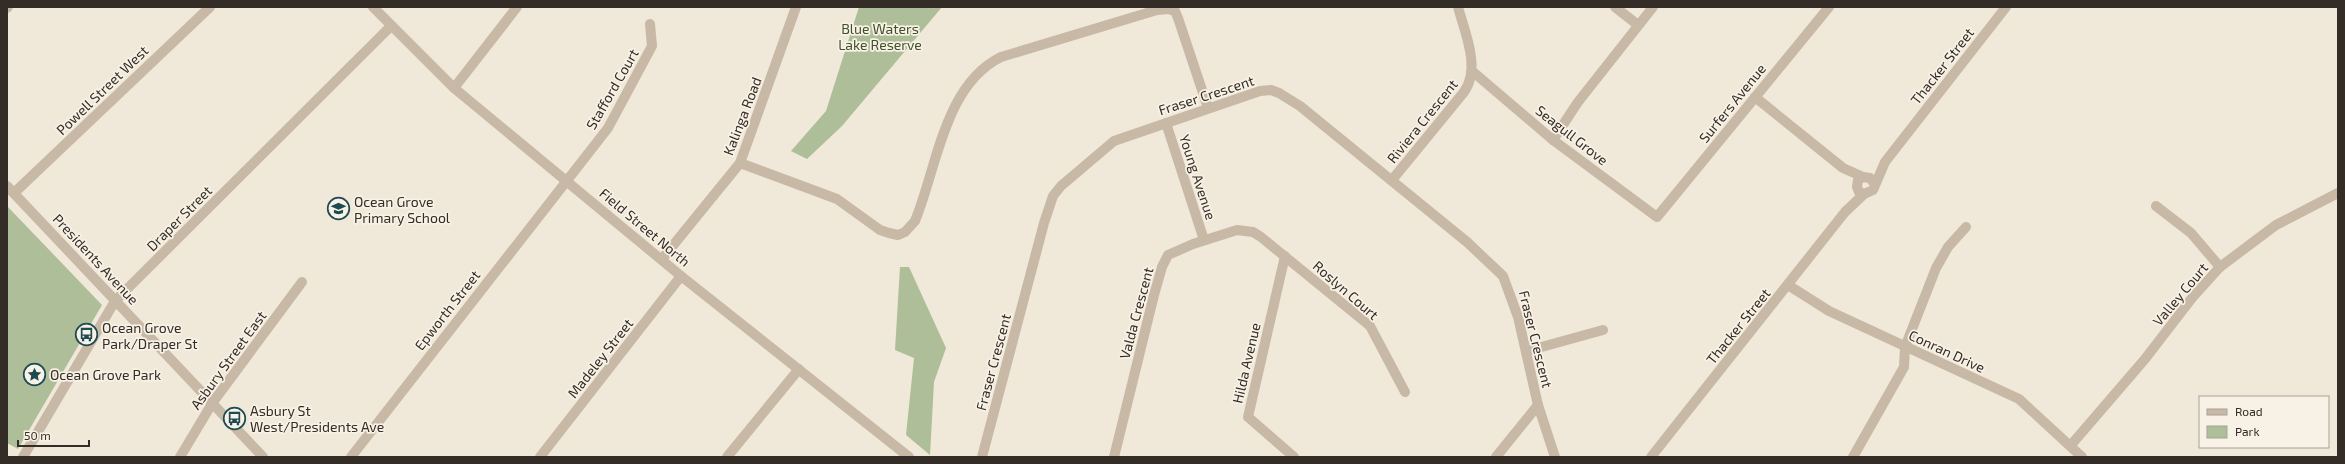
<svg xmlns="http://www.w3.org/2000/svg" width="2345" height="464" font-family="'Exo 2',sans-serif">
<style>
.green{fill:#aebe99}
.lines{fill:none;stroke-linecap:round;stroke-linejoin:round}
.minor{stroke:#c7b9a5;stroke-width:10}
.labels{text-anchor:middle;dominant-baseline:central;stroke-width:3.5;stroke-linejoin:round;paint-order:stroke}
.park-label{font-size:14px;fill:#3f512b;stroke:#f8f1e5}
.street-label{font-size:14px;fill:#342c26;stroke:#f8f1e5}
.poi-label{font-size:14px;fill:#342c26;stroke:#f8f1e5;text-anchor:start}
</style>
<rect width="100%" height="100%" fill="#f0e8d9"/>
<g class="green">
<polygon points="859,7 942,7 842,126 807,159 791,151 826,111"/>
<polygon points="7,206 102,305 18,449 7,443"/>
<polygon points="900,267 909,267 946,348 934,382 930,455 906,435 914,358 895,350"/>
</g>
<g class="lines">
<g class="minor">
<polyline points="373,7 454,88 681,276 909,457"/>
<polyline points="1615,7 1638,25"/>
<polyline points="7,8 8,7"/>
<polyline points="1472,71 1553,140 1657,217 1829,7"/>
<polyline points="454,88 517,7"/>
<polyline points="1755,97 1843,168 1863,177"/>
<polyline points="1166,123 1204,240"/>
<polyline points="1553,140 1578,102 1653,7"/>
<path d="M 740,163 L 837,199 L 880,230 L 889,233 L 898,235 L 905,232 L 915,221 C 937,168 944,85 1001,57 L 1157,10 L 1168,9 L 1175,11 L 1178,18 L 1208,108"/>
<path d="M 1392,180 L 1464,92 C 1481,68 1465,33 1458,7"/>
<polyline points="1875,184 1870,178 1863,177 1858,180 1857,187 1859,192 1864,194 1873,190 1885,162 2006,7"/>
<polyline points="7,186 263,457"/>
<polyline points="14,193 210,7"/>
<polyline points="2156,206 2191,233 2220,267"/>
<polyline points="1285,256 1248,417 1294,457"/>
<polyline points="662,259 740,163 796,7"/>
<polyline points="1788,285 1829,311 2019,399 2082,457"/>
<polyline points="1527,351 1603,330"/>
<polyline points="2071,445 2145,359 2192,298 2220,267 2276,225 2338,193"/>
<polyline points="23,457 115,301 391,26"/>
<polyline points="180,457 213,402 302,282"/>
<polyline points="351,457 608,128 652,46 650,24"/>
<polyline points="540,457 681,276"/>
<polyline points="727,457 799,369"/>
<polyline points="982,457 1044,223 1053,196 1061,186 1114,141 1260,91 1271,90 1279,93 1300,106 1467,242 1503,276 1518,317 1538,405 1555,457"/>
<polyline points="1114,457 1154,295 1162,267 1168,255 1193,244 1237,230 1253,232 1261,237 1370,326 1405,392"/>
<polyline points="1496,457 1538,405"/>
<polyline points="1651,457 1845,212 1864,194"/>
<polyline points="1853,457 1904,367 1905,347 1936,268 1948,247 1966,227"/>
</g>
</g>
<defs>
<symbol id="school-ring" viewBox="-11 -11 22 22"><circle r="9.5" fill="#f8f1e5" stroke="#1d4a53" stroke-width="1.5"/><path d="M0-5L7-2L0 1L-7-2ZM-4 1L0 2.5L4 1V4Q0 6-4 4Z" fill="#1d4a53"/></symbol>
<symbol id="bus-ring" viewBox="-11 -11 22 22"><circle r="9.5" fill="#f8f1e5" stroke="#1d4a53" stroke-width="1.5"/><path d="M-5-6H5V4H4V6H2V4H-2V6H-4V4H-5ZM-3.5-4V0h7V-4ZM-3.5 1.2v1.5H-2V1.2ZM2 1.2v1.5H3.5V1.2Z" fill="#1d4a53"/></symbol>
<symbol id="sight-ring" viewBox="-11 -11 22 22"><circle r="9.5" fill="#f8f1e5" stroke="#1d4a53" stroke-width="1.5"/><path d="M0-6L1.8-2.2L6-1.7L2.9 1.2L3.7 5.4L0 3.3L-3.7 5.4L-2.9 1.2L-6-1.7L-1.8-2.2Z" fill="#1d4a53"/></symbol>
</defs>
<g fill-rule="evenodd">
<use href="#school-ring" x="326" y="196" width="25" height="25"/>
<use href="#bus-ring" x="74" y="322" width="25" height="25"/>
<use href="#sight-ring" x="22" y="362" width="25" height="25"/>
<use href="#bus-ring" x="222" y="406" width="25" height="25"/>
</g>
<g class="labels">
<g class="park-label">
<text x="880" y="28">Blue Waters<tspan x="880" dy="16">Lake Reserve</tspan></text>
</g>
<g class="street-label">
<text transform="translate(1942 66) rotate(-52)">Thacker Street</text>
<text transform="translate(612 89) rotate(-60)">Stafford Court</text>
<text transform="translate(102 90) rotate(-44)">Powell Street West</text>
<text transform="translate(1206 95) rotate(-18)">Fraser Crescent</text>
<text transform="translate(1732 103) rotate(-51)">Surfers Avenue</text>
<text transform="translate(742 116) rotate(-69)">Kalinga Road</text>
<text transform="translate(1422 121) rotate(-51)">Riviera Crescent</text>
<text transform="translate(1572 135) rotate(38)">Seagull Grove</text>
<text transform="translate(1198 177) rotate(72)">Young Avenue</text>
<text transform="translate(179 218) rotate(-45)">Draper Street</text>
<text transform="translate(645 227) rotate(40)">Field Street North</text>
<text transform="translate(96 259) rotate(47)">Presidents Avenue</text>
<text transform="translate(1346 290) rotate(41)">Roslyn Court</text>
<text transform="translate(2180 294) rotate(-50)">Valley Court</text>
<text transform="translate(447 310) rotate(-52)">Epworth Street</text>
<text transform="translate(1136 313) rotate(-75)">Valda Crescent</text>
<text transform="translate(1738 326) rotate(-51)">Thacker Street</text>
<text transform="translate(1536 339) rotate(76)">Fraser Crescent</text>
<text transform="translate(1947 351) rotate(25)">Conran Drive</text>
<text transform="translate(600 358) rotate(-52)">Madeley Street</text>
<text transform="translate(228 360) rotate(-54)">Asbury Street East</text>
<text transform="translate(993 362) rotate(-75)">Fraser Crescent</text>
<text transform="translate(1246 363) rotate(-77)">Hilda Avenue</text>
</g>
<g class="poi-label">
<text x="354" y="201">Ocean Grove<tspan x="354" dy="16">Primary School</tspan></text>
<text x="102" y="327">Ocean Grove<tspan x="102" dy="16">Park/Draper St</tspan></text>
<text x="50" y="374">Ocean Grove Park</text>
<text x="250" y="410">Asbury St<tspan x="250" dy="16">West/Presidents Ave</tspan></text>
</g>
</g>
<rect width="2345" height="464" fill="none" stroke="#342c26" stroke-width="16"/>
<rect x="2199" y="396" width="130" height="52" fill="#f8f1e5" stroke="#aaa299"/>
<rect x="2207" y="409" width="20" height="6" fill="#c7b9a5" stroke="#aaa299"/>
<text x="2235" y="416" font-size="12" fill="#342c26">Road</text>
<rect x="2207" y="426" width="20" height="12" fill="#aebe99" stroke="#aaa299"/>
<text x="2235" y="436" font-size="12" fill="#342c26">Park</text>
<path d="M18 440v6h71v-6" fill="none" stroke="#342c26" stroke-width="2"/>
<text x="24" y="440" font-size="12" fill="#342c26" stroke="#f8f1e5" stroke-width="3" paint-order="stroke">50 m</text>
</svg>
